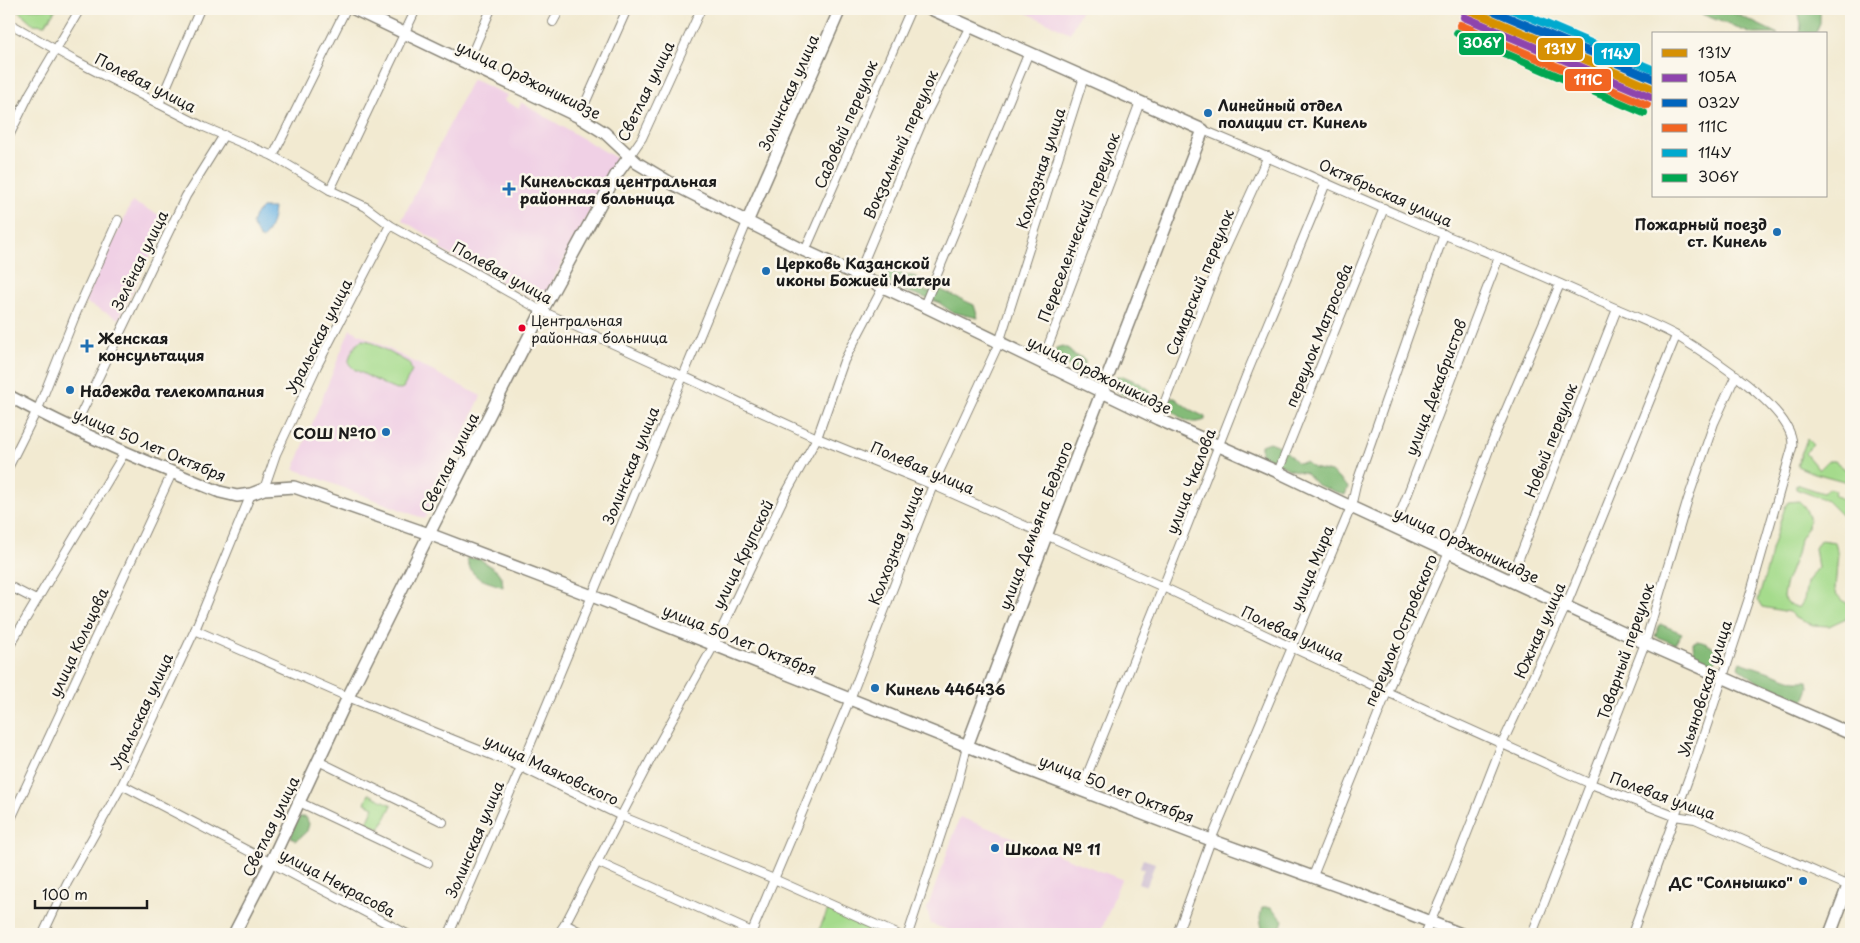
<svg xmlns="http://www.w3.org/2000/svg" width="1860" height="943" font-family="'Playpen Sans',sans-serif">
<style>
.built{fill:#f0d0e5}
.industrial{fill:#cebed2}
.green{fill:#a5db8c;stroke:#607c54}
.forest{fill:#84bb78;stroke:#506c4a}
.water{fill:#6cb4e4;stroke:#446880}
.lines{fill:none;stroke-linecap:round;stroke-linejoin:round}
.street-casing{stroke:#878376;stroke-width:10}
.secondary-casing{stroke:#878376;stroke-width:14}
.street{stroke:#fff;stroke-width:8}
.secondary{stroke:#fff;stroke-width:11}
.rail-1-casing{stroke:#fbf7ec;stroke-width:11}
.rail-2-casing{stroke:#fbf7ec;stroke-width:11}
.rail-3-casing{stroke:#fbf7ec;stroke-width:11}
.rail-4-casing{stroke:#fbf7ec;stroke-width:11}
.rail-5-casing{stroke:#fbf7ec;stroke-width:11}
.rail-6-casing{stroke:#fbf7ec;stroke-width:11}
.rail-1{stroke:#d69104;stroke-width:8}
.rail-2{stroke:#8e44ad;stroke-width:8}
.rail-3{stroke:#0065bd;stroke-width:8}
.rail-4{stroke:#f26522;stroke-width:8}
.rail-5{stroke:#00a9ce;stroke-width:8}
.rail-6{stroke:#00a651;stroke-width:8}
.poi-dot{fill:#1f6fb2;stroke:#fbf7ec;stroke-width:2}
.bus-dot{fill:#e4002b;stroke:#fbf7ec;stroke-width:2}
.labels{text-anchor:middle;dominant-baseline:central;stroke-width:5;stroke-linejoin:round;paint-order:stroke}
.bus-label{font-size:14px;fill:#1c1c1c;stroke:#fbf7ec;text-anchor:start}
.street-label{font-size:15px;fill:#1c1c1c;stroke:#fbf7ec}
.poi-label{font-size:15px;font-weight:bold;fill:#1c1c1c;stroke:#fbf7ec;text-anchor:start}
.line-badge{stroke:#fbf7ec;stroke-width:2}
.badge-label{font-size:14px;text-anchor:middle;font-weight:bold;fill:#fff}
</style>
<rect width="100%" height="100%" fill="#fbf7ec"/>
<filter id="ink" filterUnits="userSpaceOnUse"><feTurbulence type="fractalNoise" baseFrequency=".02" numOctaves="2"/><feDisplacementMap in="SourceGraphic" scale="10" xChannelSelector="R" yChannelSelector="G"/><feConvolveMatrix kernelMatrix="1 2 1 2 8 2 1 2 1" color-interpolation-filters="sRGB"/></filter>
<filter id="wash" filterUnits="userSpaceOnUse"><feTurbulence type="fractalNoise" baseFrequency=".0096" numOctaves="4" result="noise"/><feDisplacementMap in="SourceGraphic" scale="20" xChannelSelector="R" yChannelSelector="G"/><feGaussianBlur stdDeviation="1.12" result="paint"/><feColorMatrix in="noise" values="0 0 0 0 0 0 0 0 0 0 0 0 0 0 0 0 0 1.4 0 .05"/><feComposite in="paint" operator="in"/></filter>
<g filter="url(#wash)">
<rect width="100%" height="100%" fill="#f2ead1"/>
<g class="built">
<polygon points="1018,9 1082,9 1070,33"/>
<polygon points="472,79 507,95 504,101 519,108 522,101 522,103 616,158 581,229 541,302 439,249 442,244 402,220"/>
<polygon points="132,202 168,219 119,319 84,302"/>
<polygon points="350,329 481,396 425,519 294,469"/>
<polygon points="960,817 1121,879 1100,934 1064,934 1051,929 1049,934 959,934 931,924 927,909"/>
</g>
<polygon class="industrial" points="1143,859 1155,863 1147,886 1138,883 1144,869 1140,867"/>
<g class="green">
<polygon points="9,9 56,9 45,25 33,24 19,11 9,10"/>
<path d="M 362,340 L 369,341 L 409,363 L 412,371 L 403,388 L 397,390 L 391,388 L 354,369 L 349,364 C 348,356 355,344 362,340 Z"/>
<polygon points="1807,439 1813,445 1805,453 1819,470 1828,461 1835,461 1851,474 1851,483 1811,472 1797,466"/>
<polygon points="1796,484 1823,493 1829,488 1836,490 1834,494 1851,505 1851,525 1826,500 1796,489"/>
<polygon points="1799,501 1804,506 1809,516 1808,527 1800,539 1797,554 1785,585 1783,596 1789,604 1799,608 1804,600 1807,582 1818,568 1815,548 1820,540 1835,542 1838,553 1835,589 1837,595 1851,607 1851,620 1846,618 1829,626 1813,625 1795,618 1789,612 1762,607 1758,601 1769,562 1771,550 1785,507 1788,502"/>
<polygon points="369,794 392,805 380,829 367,822 374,807 365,803"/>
<polygon points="828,910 883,934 817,934"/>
</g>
<g class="forest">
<polygon points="1689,9 1728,10 1778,34 1752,34"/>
<polygon points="1798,9 1818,9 1820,11 1820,23 1815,34 1800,34 1801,24"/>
<polygon points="889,271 916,277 926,292 939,289 974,305 978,318 952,312 938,302 893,287 886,278"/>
<path d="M 1062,346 L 1069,349 L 1073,355 L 1081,357 L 1085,361 L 1084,374 C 1078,372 1058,360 1055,356 L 1056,348 Z"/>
<polygon points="1123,376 1139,383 1150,390 1151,394 1142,397 1134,391 1125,397 1118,392 1113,378"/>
<path d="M 1169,398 L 1175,398 L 1189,409 L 1205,417 L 1205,420 C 1189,426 1179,418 1168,406 Z"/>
<polygon points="1269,442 1282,447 1297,463 1306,462 1313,468 1331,472 1348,487 1345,495 1317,485 1306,473 1288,469 1276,461 1261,455 1261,445"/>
<path d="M 467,558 L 480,559 L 497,571 L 502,578 L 503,587 C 485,580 470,580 467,558 Z"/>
<polygon points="1660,624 1682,633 1675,644 1655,636"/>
<path d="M 1697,641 C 1705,642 1718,648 1720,656 L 1714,662 L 1700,658 L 1694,654 L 1693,642 Z"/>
<polygon points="1740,662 1796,681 1808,681 1809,688 1804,701 1767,689 1738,667"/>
<polygon points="300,817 306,817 309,824 307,831 296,841 291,837 296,819"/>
<polygon points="1262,907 1271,907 1283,920 1279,933 1263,933 1260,918"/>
</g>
<path class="water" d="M 262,208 L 274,208 C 273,220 270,230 263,239 L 259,237 L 252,224 L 255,215 Z"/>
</g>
<g filter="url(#ink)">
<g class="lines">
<defs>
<g id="street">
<polyline points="553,22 560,9"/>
<polyline points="9,23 72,59 159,104 204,127 273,156 330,190 366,207 390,225 542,311 817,438 933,485 1163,587 1387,692 1591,784 1674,816 1695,819 1851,887"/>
<polyline points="467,65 491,9"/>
<polyline points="159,104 200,9"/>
<polyline points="579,117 627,9"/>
<path d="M 1203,130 C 1284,163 1364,201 1445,235 C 1498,256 1550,279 1601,302 C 1626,313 1653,323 1677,336 C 1705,353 1799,412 1792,448 L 1750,595 L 1723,677 L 1697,755 L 1632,934"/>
<polyline points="9,136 30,93 80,9"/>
<polyline points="273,156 346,9"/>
<polyline points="629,157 642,138 701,9"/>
<polyline points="330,190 416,9"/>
<polyline points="805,251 911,9"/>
<polyline points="858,275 923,120 971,26"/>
<polyline points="924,306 1029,52"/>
<polyline points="1042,362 1140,102"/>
<polyline points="1158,419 1222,256 1268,156"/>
<polyline points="74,428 186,196 224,135"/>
<polyline points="9,466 40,404 77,311 118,220"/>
<polyline points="1278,472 1384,208"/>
<polyline points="264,489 276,454 317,366 390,225"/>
<polyline points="1395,527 1499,257"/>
<polyline points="1510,581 1617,309"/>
<polyline points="9,586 36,600"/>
<polyline points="195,630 348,697 521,767 621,816 774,879 897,934"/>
<polyline points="9,647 125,452"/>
<polyline points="318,761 443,822"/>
<polyline points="122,785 407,934"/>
<polyline points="1081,790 1163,587 1248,371 1326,183"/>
<polyline points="299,802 428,863"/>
<polyline points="9,823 172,473"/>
<polyline points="597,862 752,932"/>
<polyline points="1313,876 1387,692 1458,532 1490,447 1560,284"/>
<polyline points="565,924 584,934"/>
<polyline points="43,934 67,883 122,785 195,630 251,494"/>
<polyline points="449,934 521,767 747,222"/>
<polyline points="558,934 565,924 656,749 714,645 786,493 817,438 844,361 883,287"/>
<polyline points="751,934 852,694 933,485 999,343 1084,77"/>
<polyline points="908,934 956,789 967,746"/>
<polyline points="1177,934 1211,840 1351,507 1356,485 1444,234"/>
<polyline points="1425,934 1450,877 1502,744 1566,606 1676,336"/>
<polyline points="1532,934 1645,643 1688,499 1714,423 1736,375"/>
</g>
<g id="secondary">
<polyline points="354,9 579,117 605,133 637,163 669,182 805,251 924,306 1158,419 1278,472 1351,507 1645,643 1851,734"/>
<polyline points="931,9 1203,130 1046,536 967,746"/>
<polyline points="747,222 840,9"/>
<path d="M 9,396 C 77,433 149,463 220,492 L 237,496 L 251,494 L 264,489 L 294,487 L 429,534 L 592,596 L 1025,769 L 1211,840 L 1346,889 L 1461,934"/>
<polyline points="234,934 271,862 348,697 433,526 542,311 616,175 629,157"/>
<polyline points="1830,934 1851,878"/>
</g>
</defs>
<use href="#street" class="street-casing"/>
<use href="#secondary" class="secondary-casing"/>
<use href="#street" class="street"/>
<use href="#secondary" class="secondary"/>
<defs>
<polyline id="rail-1" points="1467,9 1654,89"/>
<polyline id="rail-2" points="1464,17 1651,97"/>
<polyline id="rail-3" points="1489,9 1654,79"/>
<polyline id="rail-4" points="1460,25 1647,105"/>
<polyline id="rail-5" points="1511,9 1654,70"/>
<polyline id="rail-6" points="1457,33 1644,113"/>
</defs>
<use href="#rail-1" class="rail-1-casing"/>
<use href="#rail-2" class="rail-2-casing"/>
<use href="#rail-3" class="rail-3-casing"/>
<use href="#rail-4" class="rail-4-casing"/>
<use href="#rail-5" class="rail-5-casing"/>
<use href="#rail-6" class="rail-6-casing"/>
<use href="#rail-1" class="rail-1"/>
<use href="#rail-2" class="rail-2"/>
<use href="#rail-3" class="rail-3"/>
<use href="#rail-4" class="rail-4"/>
<use href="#rail-5" class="rail-5"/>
<use href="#rail-6" class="rail-6"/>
</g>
</g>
<g class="poi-dot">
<circle cx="1208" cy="113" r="5"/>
<path d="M506.5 181.5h5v5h5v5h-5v5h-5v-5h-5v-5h5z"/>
<circle cx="1777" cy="232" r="5"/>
<circle cx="766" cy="271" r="5"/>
<path d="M84.5 338.5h5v5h5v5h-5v5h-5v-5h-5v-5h5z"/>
<circle cx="70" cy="390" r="5"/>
<circle cx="386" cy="432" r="5"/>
<circle cx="875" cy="688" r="5"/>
<circle cx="995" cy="848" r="5"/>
<circle cx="1803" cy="881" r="5"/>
</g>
<circle class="bus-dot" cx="522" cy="328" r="4.5"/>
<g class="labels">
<g class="bus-label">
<text x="531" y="320">Центральная<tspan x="531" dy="17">районная больница</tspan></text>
</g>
<g class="street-label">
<text transform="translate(529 79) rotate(26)">улица Орджоникидзе</text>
<text transform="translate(146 82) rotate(27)">Полевая улица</text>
<text transform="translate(645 91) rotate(-64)">Светлая улица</text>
<text transform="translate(788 92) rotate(-66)">Золинская улица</text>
<text transform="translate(845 124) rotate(-67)">Садовый переулок</text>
<text transform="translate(900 144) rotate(-66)">Вокзальный переулок</text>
<text transform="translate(1040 168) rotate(-72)">Колхозная улица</text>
<text transform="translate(1386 192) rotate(24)">Октябрьская улица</text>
<text transform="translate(1078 227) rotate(-69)">Переселенческий переулок</text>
<text transform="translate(139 260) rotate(-64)">Зелёная улица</text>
<text transform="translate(503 272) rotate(29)">Полевая улица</text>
<text transform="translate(1199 282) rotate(-68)">Самарский переулок</text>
<text transform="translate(1318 335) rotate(-68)">переулок Матросова</text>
<text transform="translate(318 336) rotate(-63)">Уральская улица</text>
<text transform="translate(1100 374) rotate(26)">улица Орджоникидзе</text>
<text transform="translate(1435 387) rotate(-69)">улица Декабристов</text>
<text transform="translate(1550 440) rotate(-69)">Новый переулок</text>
<text transform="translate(150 444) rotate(23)">улица 50 лет Октября</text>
<text transform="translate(449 462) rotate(-63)">Светлая улица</text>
<text transform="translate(630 465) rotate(-68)">Золинская улица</text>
<text transform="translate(923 467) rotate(23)">Полевая улица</text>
<text transform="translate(1190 481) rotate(-69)">улица Чкалова</text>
<text transform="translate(1035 525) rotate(-69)">улица Демьяна Бедного</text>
<text transform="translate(1467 544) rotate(25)">улица Орджоникидзе</text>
<text transform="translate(895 545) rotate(-69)">Колхозная улица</text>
<text transform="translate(742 554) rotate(-64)">улица Крупской</text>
<text transform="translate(1311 568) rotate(-68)">улица Мира</text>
<text transform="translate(1400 630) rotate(-67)">переулок Островского</text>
<text transform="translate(1539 630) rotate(-66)">Южная улица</text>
<text transform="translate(1293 633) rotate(25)">Полевая улица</text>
<text transform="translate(740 639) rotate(22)">улица 50 лет Октября</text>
<text transform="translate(78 642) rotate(-65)">улица Кольцова</text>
<text transform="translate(1625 651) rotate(-71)">Товарный переулок</text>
<text transform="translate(1704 688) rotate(-72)">Ульяновская улица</text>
<text transform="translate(141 711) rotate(-65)">Уральская улица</text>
<text transform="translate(552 769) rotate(25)">улица Маяковского</text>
<text transform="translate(1117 788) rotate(21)">улица 50 лет Октября</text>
<text transform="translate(1663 795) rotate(20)">Полевая улица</text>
<text transform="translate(270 826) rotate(-64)">Светлая улица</text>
<text transform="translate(474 839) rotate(-67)">Золинская улица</text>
<text transform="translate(338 882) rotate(28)">улица Некрасова</text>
</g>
<g class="poi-label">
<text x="1218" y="104">Линейный отдел<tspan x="1218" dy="17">полиции ст. Кинель</tspan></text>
<text x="520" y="180">Кинельская центральная<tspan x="520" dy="17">районная больница</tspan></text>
<text x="1767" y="223" text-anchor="end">Пожарный поезд<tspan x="1767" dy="17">ст. Кинель</tspan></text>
<text x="776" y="262">Церковь Казанской<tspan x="776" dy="17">иконы Божией Матери</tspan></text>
<text x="98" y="337">Женская<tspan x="98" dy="17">консультация</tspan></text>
<text x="80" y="390">Надежда телекомпания</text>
<text x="376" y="432" text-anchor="end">СОШ №10</text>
<text x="885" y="688">Кинель 446436</text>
<text x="1005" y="848">Школа № 11</text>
<text x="1793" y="881" text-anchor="end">ДС "Солнышко"</text>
</g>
</g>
<g class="line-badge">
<rect x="1458" y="32" width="47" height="24" rx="5" fill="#00a651"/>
<rect x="1537" y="37" width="47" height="24" rx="5" fill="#d69104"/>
<rect x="1593" y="42" width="48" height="24" rx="5" fill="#00a9ce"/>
<rect x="1564" y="68" width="48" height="24" rx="5" fill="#f26522"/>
</g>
<g class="badge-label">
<text x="1482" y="48">306Y</text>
<text x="1560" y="54">131У</text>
<text x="1617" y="59">114У</text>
<text x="1588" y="85">111С</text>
</g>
<rect width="1860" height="943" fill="none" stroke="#fbf7ec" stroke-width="30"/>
<rect x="1652" y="32" width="175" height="165" fill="#fbf7ec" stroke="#a29f99"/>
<rect x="1662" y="49" width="25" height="8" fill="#d69104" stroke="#a29f99"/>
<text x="1698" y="58" font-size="15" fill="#1c1c1c">131У</text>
<rect x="1662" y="74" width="25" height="8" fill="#8e44ad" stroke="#a29f99"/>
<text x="1698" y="82" font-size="15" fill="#1c1c1c">105А</text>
<rect x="1662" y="99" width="25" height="8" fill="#0065bd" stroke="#a29f99"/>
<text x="1698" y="108" font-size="15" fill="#1c1c1c">032У</text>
<rect x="1662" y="124" width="25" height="8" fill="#f26522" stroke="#a29f99"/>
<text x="1698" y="132" font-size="15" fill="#1c1c1c">111С</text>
<rect x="1662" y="149" width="25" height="8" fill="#00a9ce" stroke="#a29f99"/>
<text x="1698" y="158" font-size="15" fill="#1c1c1c">114У</text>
<rect x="1662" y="174" width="25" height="8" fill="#00a651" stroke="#a29f99"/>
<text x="1698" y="182" font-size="15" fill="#1c1c1c">306Y</text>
<path d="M35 900v8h112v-8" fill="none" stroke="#1c1c1c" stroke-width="2.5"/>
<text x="42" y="900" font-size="15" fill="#1c1c1c" stroke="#fbf7ec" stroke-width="4" paint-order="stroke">100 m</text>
</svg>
